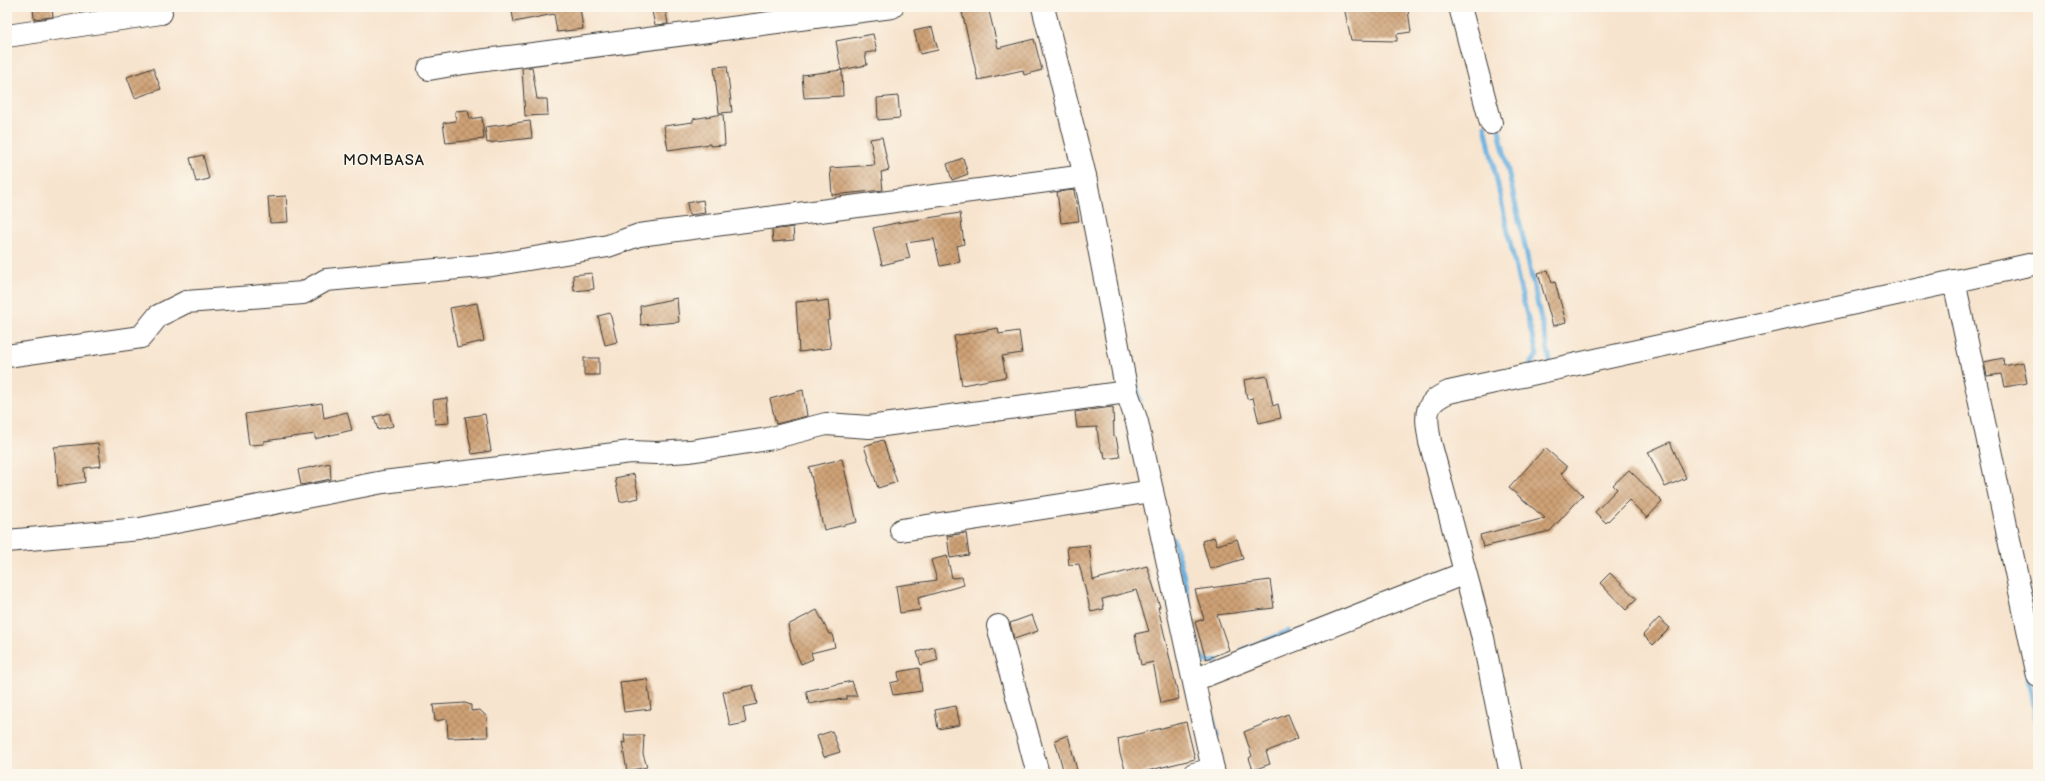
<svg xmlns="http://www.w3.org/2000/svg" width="2045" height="781" font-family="'Balsamiq Sans',sans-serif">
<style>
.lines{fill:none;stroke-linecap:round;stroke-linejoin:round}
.stream{stroke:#69b0e0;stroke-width:5}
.building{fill:url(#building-cross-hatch)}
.minor-casing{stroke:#3d3a37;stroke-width:24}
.minor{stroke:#fff;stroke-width:22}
.labels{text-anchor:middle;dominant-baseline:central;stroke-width:3;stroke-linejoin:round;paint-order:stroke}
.quarter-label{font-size:15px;letter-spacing:1px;fill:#1c1c1c;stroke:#fbf7ec}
</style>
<defs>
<pattern id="building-cross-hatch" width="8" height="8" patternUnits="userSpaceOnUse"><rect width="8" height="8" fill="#cfa276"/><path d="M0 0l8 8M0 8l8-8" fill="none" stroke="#a78360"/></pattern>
</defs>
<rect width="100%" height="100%" fill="#fbf7ec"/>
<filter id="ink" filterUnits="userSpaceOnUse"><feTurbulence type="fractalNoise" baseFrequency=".025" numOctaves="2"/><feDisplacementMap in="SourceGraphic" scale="8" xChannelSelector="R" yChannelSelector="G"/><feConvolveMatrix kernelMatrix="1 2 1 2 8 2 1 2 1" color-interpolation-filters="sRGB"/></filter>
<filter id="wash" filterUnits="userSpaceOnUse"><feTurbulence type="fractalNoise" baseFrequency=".012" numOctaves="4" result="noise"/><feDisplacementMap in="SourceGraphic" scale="16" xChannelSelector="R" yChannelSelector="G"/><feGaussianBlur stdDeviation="0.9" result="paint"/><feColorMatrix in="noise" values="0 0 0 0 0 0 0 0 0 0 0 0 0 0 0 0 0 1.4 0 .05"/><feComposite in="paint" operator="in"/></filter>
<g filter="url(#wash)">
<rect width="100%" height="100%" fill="#f7e4ce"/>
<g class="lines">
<g class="stream">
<polyline points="1498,125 1549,355 1550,365"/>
<polyline points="1485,126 1519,283 1537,355 1529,367"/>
<polyline points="1130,355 1140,400"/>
<polyline points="1173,539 1184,577 1197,650 1206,662 1217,661"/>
<polyline points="1243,650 1289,631"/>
<polyline points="2027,674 2038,727"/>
<polyline points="1210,707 1217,736"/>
</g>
</g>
<g id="blocks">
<g class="building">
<polygon points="33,7 52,7 53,17 34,19"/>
<polygon points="511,7 580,7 583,29 557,32 554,14 514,22"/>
<polygon points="651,7 665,7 668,24 655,25"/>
<polygon points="988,7 998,48 1034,39 1042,70 1024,75 1023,70 978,80 962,12"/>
<polygon points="1344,7 1397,7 1397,11 1408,10 1411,32 1397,34 1397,41 1351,40"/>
<polygon points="932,27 938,50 920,54 914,31"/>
<polygon points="873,34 877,51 865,53 867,65 841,70 836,41"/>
<polygon points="727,66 732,112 719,113 714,67"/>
<polygon points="532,67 537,99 547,99 548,115 525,116 522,68"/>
<polygon points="153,68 161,89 135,98 127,77"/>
<polygon points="842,70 843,96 804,98 802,75"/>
<polygon points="898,96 900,118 878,120 877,98"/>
<polygon points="468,110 470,119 482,117 484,139 446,143 443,123 456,121 455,111"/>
<polygon points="723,114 725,145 710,146 710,144 668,150 664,126 693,122 693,119"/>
<polygon points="530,121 532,138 487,143 485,127"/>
<polygon points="882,137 889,170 881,172 883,190 832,195 830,168 875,165 870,139"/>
<polygon points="203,155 209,179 196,182 190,158"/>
<polygon points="963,158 968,174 952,180 947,164"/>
<polygon points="1074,190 1079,221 1061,223 1057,192"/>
<polygon points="286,196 288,222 270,223 268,197"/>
<polygon points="703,200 705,213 689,215 687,203"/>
<polygon points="960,213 964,244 957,246 960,262 940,266 934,239 906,243 910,258 882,265 873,228 896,223"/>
<polygon points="793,227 794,240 773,242 772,230"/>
<polygon points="1548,270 1552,283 1555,282 1566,322 1553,326 1538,273"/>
<polygon points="592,273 594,289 574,291 573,275"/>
<polygon points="677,298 679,322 641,325 640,306"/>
<polygon points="817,300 817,302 828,300 830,320 827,320 831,348 799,352 796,302"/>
<polygon points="477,303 484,341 457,347 450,308"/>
<polygon points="610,313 617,342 605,345 598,316"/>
<polygon points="998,328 999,334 1019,331 1022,353 1002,356 1006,377 962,385 954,336"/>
<rect x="584" y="358" width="15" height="17"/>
<polygon points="2003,358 2004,366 2023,362 2027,383 2005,387 2002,374 1987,376 1984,362"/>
<polygon points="1267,376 1273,406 1278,404 1281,418 1259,423 1253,398 1247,399 1244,380"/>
<polygon points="803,390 807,416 776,424 770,399"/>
<polygon points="447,398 449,423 435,424 433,400"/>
<polygon points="322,403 324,418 347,412 352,430 315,439 315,434 264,441 264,444 249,445 245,414"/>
<polygon points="1113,407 1114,437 1116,437 1120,457 1105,459 1104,452 1102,452 1099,443 1097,427 1077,428 1075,412"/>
<polygon points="389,413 393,426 378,430 374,417"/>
<polygon points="485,414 491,451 472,454 465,417"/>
<polygon points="883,440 897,482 878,488 864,446"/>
<polygon points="1670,442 1686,478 1665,487 1648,452"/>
<polygon points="98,443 101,466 84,468 85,482 58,486 54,447"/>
<polygon points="1545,448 1567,467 1561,474 1583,495 1550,531 1483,547 1480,535 1545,518 1509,488"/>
<polygon points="842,459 857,522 824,530 809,467"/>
<polygon points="330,463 331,479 301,485 298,470"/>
<polygon points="1629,470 1662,502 1647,518 1629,500 1606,523 1595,512 1617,489 1613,485"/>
<polygon points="634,474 639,498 620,502 615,478"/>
<polygon points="966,533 969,555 950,558 947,536"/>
<polygon points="1214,537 1217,545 1237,539 1243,559 1210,569 1202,541"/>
<polygon points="1089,545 1093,580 1147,566 1160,607 1158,607 1179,699 1161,703 1153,662 1141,665 1135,634 1149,631 1136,590 1102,599 1104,609 1091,612 1079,564 1069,565 1067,547"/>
<polygon points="947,556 952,578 962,577 964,585 918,598 920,610 900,613 896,586 937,580 931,560"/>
<polygon points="1610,573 1637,599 1626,610 1600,583"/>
<polygon points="1270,580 1274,608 1217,615 1229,650 1206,659 1195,622 1204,619 1195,590"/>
<polygon points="817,610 829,634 832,634 835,647 811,653 813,659 801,664 791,641 788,625"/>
<polygon points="1032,615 1038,631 1014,639 1010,623"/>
<polygon points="1659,618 1670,628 1653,645 1643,635"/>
<polygon points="934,647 938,660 921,665 917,652"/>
<polygon points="919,668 922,691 893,695 890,683 899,681 898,672"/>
<polygon points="647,679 651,709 624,712 620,682"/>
<polygon points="852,681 857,696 847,696 847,699 830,700 809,704 806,691"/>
<polygon points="753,685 757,704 743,707 746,723 730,726 723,692"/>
<polygon points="465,703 471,705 471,711 480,710 487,717 488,737 448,738 447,719 435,721 433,705"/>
<polygon points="956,706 960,725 938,729 935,710"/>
<polygon points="1288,714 1298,738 1266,752 1270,764 1253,770 1249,758 1252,756 1244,732"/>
<polygon points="1186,722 1195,759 1135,774 1127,774 1120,754 1118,739"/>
<polygon points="832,731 840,752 824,757 817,736"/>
<polygon points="624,735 644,735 643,754 647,767 627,771 622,742 625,743"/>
<polygon points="1068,735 1077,770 1064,773 1055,740"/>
</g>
</g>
</g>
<g filter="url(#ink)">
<use href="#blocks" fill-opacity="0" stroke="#3d3a37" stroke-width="1"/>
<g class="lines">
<defs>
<g id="minor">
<polyline points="1043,7 1085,176 1127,392 1137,422 1214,774"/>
<polyline points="1460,7 1491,123"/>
<polyline points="7,36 161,13"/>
<polyline points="429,69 463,63 892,7"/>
<polyline points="1954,281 2038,676"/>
<polyline points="7,356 141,337 158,316 186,302 303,293 326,280 492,265 608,246 639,235 1085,176"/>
<polyline points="901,530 1152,491"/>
<polyline points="7,541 140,529 383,482 631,452 656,453 690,451 768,439 826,424 869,427 1127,392"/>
<polyline points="998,626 1038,774"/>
<polyline points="1194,680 1465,573"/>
<polyline points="1194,774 1213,769"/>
<path d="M 1511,774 L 1483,638 L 1430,442 C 1426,416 1422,403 1449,392 L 2038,263"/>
</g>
</defs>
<use href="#minor" class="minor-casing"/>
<use href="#minor" class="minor"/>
</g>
</g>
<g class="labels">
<g class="quarter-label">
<text x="384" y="160">MOMBASA</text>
</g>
</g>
<rect width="2045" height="781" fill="none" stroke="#fbf7ec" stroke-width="24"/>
</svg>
